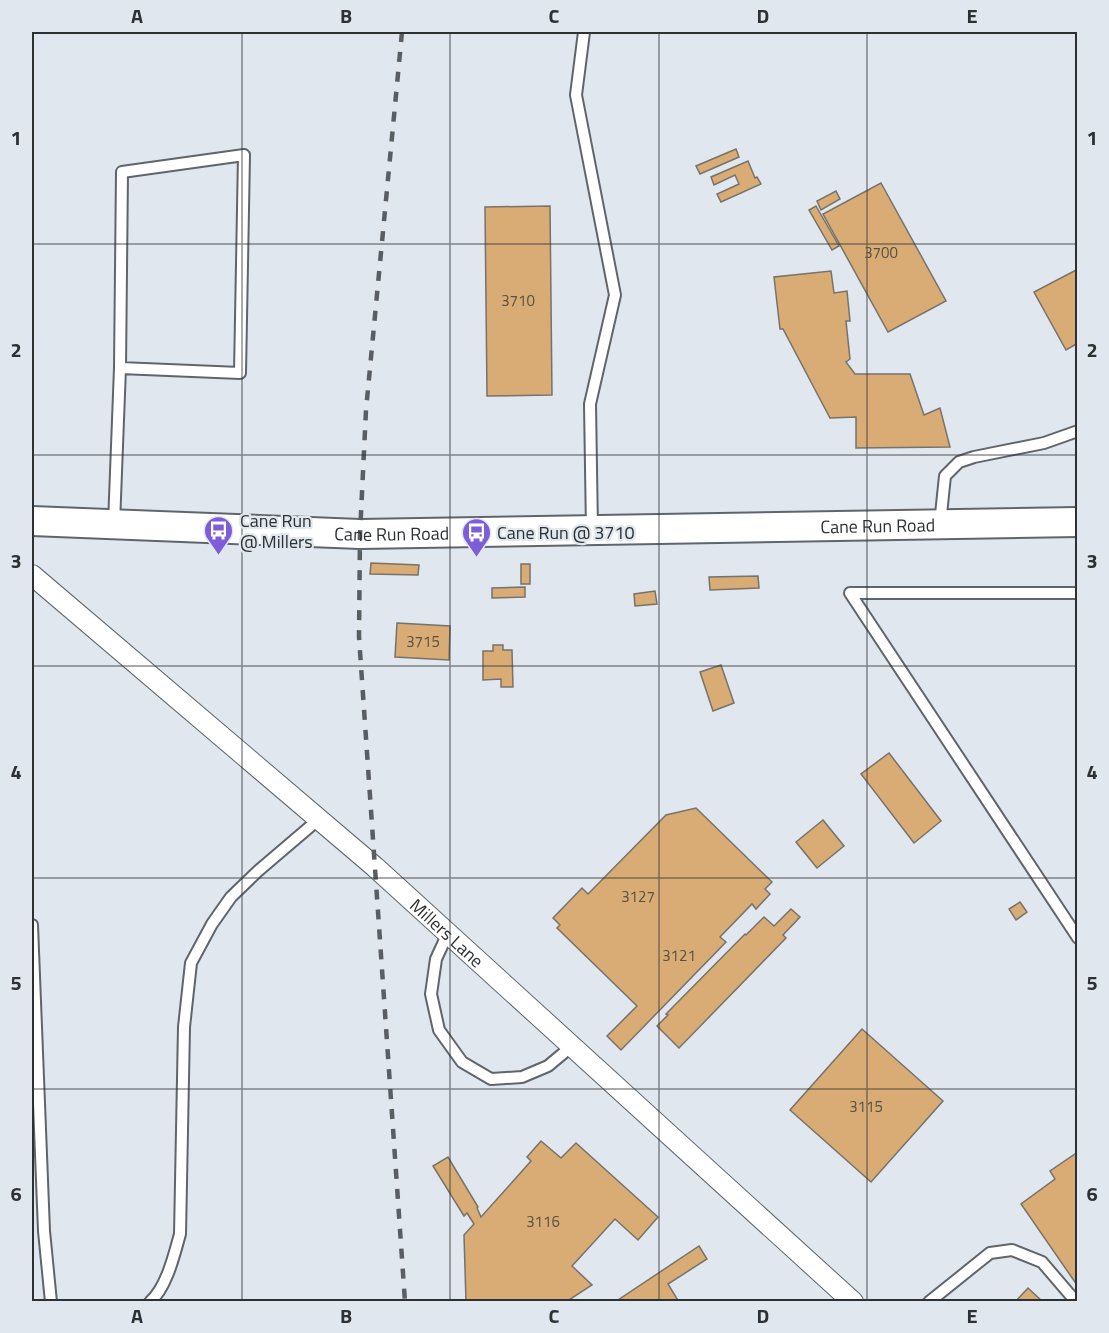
<svg xmlns="http://www.w3.org/2000/svg" width="1109" height="1333" font-family="'Titillium Web',sans-serif">
<style>
.building{fill:#d8ac74;stroke:#77726b;stroke-width:1.5}
.lines{fill:none;stroke-linecap:round;stroke-linejoin:round}
.service-casing{stroke:#5f656b;stroke-width:14}
.minor-casing{stroke:#5f656b;stroke-width:22}
.secondary-casing{stroke:#5f656b;stroke-width:32}
.service{stroke:#fff;stroke-width:10}
.minor{stroke:#fff;stroke-width:20}
.secondary{stroke:#fff;stroke-width:28}
.rail{stroke:#5a5e62;stroke-width:4.5;stroke-dasharray:10 10;stroke-linecap:butt}
.grid{fill:none;stroke:#2e3134;stroke-width:1.5;stroke-opacity:0.55}
.labels{text-anchor:middle;dominant-baseline:central;stroke-width:4.5;stroke-linejoin:round;paint-order:stroke}
.number-label{font-size:15px;fill:#585044}
.poi-label{font-size:18px;fill:#2e3134;stroke:#e0e7ee;text-anchor:start}
.street-label{font-size:18px;fill:#2e3134;stroke:#e0e7ee}
.neatline{fill:none;stroke:#2e3134;stroke-width:2}
.grid-label{font-size:20px;text-anchor:middle;font-weight:bold;fill:#2e3134}
</style>
<rect width="100%" height="100%" fill="#e0e7ee"/>
<g class="building">
<polygon points="736,149 739,157 700,174 696,166"/>
<polygon points="748,161 755,178 757,177 761,184 721,202 717,194 739,184 735,175 714,185 711,177"/>
<polygon points="881,183 946,301 888,332 823,214"/>
<polygon points="836,191 840,199 821,210 817,201"/>
<polygon points="550,206 552,395 487,396 485,207"/>
<polygon points="816,206 839,246 832,250 809,210"/>
<polygon points="1078,269 1078,343 1066,350 1034,292"/>
<polygon points="831,271 834,293 847,291 850,321 846,321 850,359 846,362 855,374 910,374 924,415 940,408 950,447 856,448 856,417 830,418 783,329 780,329 774,277"/>
<polygon points="371,563 419,565 418,575 370,574"/>
<rect x="521" y="564" width="9" height="20"/>
<polygon points="758,576 759,588 710,590 709,577"/>
<polygon points="525,587 525,597 492,598 492,588"/>
<polygon points="655,591 657,604 635,606 634,594"/>
<polygon points="397,623 450,626 449,660 395,657"/>
<polygon points="493,645 503,645 503,650 512,650 513,687 501,687 501,679 483,680 483,651 493,651"/>
<polygon points="721,665 734,703 713,711 700,672"/>
<polygon points="889,753 941,821 914,843 861,774"/>
<polygon points="696,808 772,882 765,889 770,894 756,909 752,904 720,937 726,942 621,1050 607,1036 637,1006 557,928 560,925 553,918 582,888 588,894 666,815"/>
<polygon points="823,820 844,846 817,868 796,842"/>
<polygon points="1020,902 1027,912 1016,920 1009,909"/>
<polygon points="791,909 800,917 783,935 786,938 679,1048 657,1026 668,1015 666,1014 745,934 746,935 764,917 774,926"/>
<polygon points="862,1029 943,1101 871,1182 790,1110"/>
<polygon points="541,1141 561,1158 576,1143 658,1217 638,1240 615,1219 572,1266 592,1285 566,1302 466,1302 464,1235 474,1224 467,1213 464,1216 433,1166 448,1157 478,1207 477,1208 481,1217 531,1161 527,1157"/>
<polygon points="1078,1152 1078,1285 1077,1285 1021,1204 1055,1179 1050,1171"/>
<polygon points="699,1246 707,1259 668,1284 679,1302 615,1302"/>
<polygon points="1028,1288 1043,1302 1015,1302"/>
</g>
<g class="lines">
<defs>
<g id="service">
<polyline points="584,32 576,95 615,295 590,404 592,530"/>
<polyline points="114,524 120,368 122,172 244,155 240,373 120,368"/>
<polyline points="940,524 945,476 959,462 974,457 1044,443 1078,431"/>
<polyline points="1078,593 850,593 1078,938"/>
<polyline points="32,925 44,1231 51,1302"/>
<polyline points="448,933 436,959 431,994 439,1030 462,1062 491,1079 522,1077 548,1066 572,1046"/>
<path d="M 150,1302 C 167,1287 174,1255 180,1234 L 184,1027 L 191,963 L 212,924 L 231,897 L 258,871 L 319,819"/>
<polyline points="929,1302 990,1253 1012,1250 1042,1262 1072,1297 1074,1302"/>
</g>
<g id="minor">
<path id="s1" d="M 32,575 L 375,867 L 853,1302"/>
</g>
<g id="secondary">
<path id="s2" d="M 32,521 L 360,534 L 1078,522"/>
</g>
</defs>
<use href="#service" class="service-casing"/>
<use href="#minor" class="minor-casing"/>
<use href="#secondary" class="secondary-casing"/>
<use href="#service" class="service"/>
<use href="#minor" class="minor"/>
<use href="#secondary" class="secondary"/>
<polyline class="rail" points="402,32 366,410 360,534 359,637 405,1302"/>
</g>
<path class="grid" d="M 242,32 L 242,1302M 450,32 L 450,1302M 659,32 L 659,1302M 867,32 L 867,1302M 32,244 L 1078,244M 32,455 L 1078,455M 32,666 L 1078,666M 32,878 L 1078,878M 32,1089 L 1078,1089"/>
<defs>
<symbol id="bus-pin" viewBox="-11 -11 22 30"><path d="M0 17L-7.5 6A9.5 9.5 0 1 1 7.5 6Z" fill="#7d5dd8" stroke="#e0e7ee"/><path d="M-5-6H5V4H4V6H2V4H-2V6H-4V4H-5ZM-3.5-4V0h7V-4ZM-3.5 1.2v1.5H-2V1.2ZM2 1.2v1.5H3.5V1.2Z" fill="#fff"/></symbol>
</defs>
<g fill-rule="evenodd">
<use href="#bus-pin" x="202" y="514" width="33" height="45"/>
<use href="#bus-pin" x="460" y="516" width="33" height="45"/>
</g>
<g class="labels">
<g class="number-label">
<text x="881" y="252">3700</text>
<text x="518" y="300">3710</text>
<text x="423" y="641">3715</text>
<text x="638" y="896">3127</text>
<text x="679" y="955">3121</text>
<text x="866" y="1106">3115</text>
<text x="543" y="1221">3116</text>
</g>
<g class="poi-label">
<text x="240" y="520">Cane Run<tspan x="240" dy="21">@ Millers</tspan></text>
<text x="497" y="532">Cane Run @ 3710</text>
</g>
<g class="street-label">
<text stroke="none"><textPath href="#s2" startOffset="846">Cane Run Road</textPath></text>
<text stroke="none"><textPath href="#s2" startOffset="360">Cane Run Road</textPath></text>
<text stroke="none"><textPath href="#s1" startOffset="548">Millers Lane</textPath></text>
</g>
</g>
<rect width="1109" height="1333" fill="none" stroke="#e0e7ee" stroke-width="66"/>
<rect x="33" y="33" width="1043" height="1267" class="neatline"/>
<g class="grid-label">
<text x="137" y="23">A</text>
<text x="346" y="23">B</text>
<text x="554" y="23">C</text>
<text x="763" y="23">D</text>
<text x="972" y="23">E</text>
<text x="16" y="145">1</text>
<text x="1092" y="145">1</text>
<text x="16" y="357">2</text>
<text x="1092" y="357">2</text>
<text x="16" y="568">3</text>
<text x="1092" y="568">3</text>
<text x="16" y="779">4</text>
<text x="1092" y="779">4</text>
<text x="16" y="990">5</text>
<text x="1092" y="990">5</text>
<text x="16" y="1201">6</text>
<text x="1092" y="1201">6</text>
<text x="137" y="1323">A</text>
<text x="346" y="1323">B</text>
<text x="554" y="1323">C</text>
<text x="763" y="1323">D</text>
<text x="972" y="1323">E</text>
</g>
</svg>
